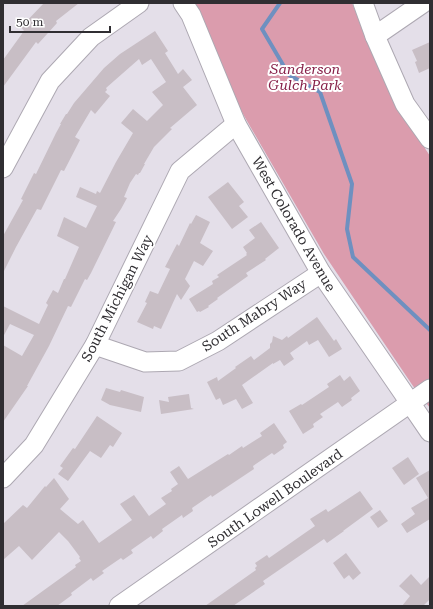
<svg xmlns="http://www.w3.org/2000/svg" width="433" height="609" font-family="'Roboto Serif',serif">
<style>
.green{fill:#db9cad}
.lines{fill:none;stroke-linecap:round;stroke-linejoin:round}
.stream{stroke:#6e90c0;stroke-width:4}
.building{fill:#c8bec5}
.minor-casing{stroke:#ada8b2;stroke-width:21}
.minor{stroke:#fff;stroke-width:19}
.labels{text-anchor:middle;dominant-baseline:central;stroke-width:4;stroke-linejoin:round;paint-order:stroke}
.park-label{font-size:14px;font-style:italic;fill:#872149;stroke:#fff}
.street-label{font-size:14px;fill:#302e32;stroke:#fff}
</style>
<rect width="100%" height="100%" fill="#e4dfe9"/>
<polygon class="green" points="190,3 352,3 392,98 430,156 430,408 413,386 324,254 236,102"/>
<g class="lines">
<polyline class="stream" points="280,3 262,29 289,75 320,92 352,184 347,229 353,257 430,330"/>
</g>
<g class="building">
<polygon points="44,3 79,3 56,21 57,23 38,44 36,42 3,87 3,60 24,31 21,27"/>
<polygon points="155,31 168,51 165,53 178,74 183,69 192,80 183,87 197,105 170,128 172,129 154,147 144,164 145,164 140,173 139,173 138,175 136,174 130,183 124,197 127,198 121,209 113,221 116,222 91,273 87,280 85,279 71,307 68,306 49,346 27,386 28,386 3,422 3,345 22,356 34,335 10,324 3,337 3,306 39,324 48,305 46,303 53,290 58,293 64,279 65,279 79,247 57,236 64,217 86,228 97,206 76,197 80,187 96,194 97,191 100,193 116,162 133,133 121,123 133,109 147,121 163,105 152,92 166,82 151,59 142,65 139,59 106,88 107,90 105,92 110,96 95,114 91,110 75,137 80,140 64,171 61,170 41,210 37,209 16,247 3,273 3,236 23,200 21,199 34,173 36,174 56,133 61,124 60,124 66,114 67,114 74,103 104,68 120,54"/>
<polygon points="430,42 430,68 419,73 415,62 417,61 412,50"/>
<polygon points="228,182 244,202 239,206 248,217 232,229 208,197"/>
<polygon points="196,215 210,222 200,243 213,251 203,266 194,261 185,279 190,286 181,300 177,294 161,329 154,326 153,329 137,322 147,303 145,302 150,291 158,294 170,269 165,267 177,244 179,246 190,223 191,224"/>
<polygon points="261,222 279,248 265,259 266,260 246,273 248,276 217,298 218,299 208,306 209,307 200,312 199,311 197,312 189,299 213,284 212,281 219,277 217,275 247,255 246,254 247,253 243,247 255,238 249,230"/>
<polygon points="317,317 334,341 336,339 342,349 329,357 318,340 309,345 307,341 290,353 294,359 284,366 280,360 273,364 273,363 242,385 253,403 242,409 236,399 223,405 220,398 216,400 207,382 217,377 218,381 236,368 235,367 251,356 254,360 270,348 270,344 272,342 273,336 282,340 287,336 288,338"/>
<polygon points="340,375 344,381 350,376 360,391 351,398 352,400 342,407 338,402 320,414 323,417 313,424 314,427 303,434 289,411 301,404 302,405 329,387 327,384"/>
<polygon points="106,388 120,392 121,390 144,397 141,412 110,405 101,400"/>
<polygon points="189,394 191,408 194,409 161,414 159,400 169,402 168,397"/>
<polygon points="97,416 122,433 113,447 110,445 101,458 90,451 68,481 58,474 63,468 60,466 73,448 75,449"/>
<polygon points="274,423 287,442 283,445 284,448 274,455 272,453 253,466 254,469 212,497 211,495 192,508 193,511 183,518 182,515 162,529 163,531 153,539 151,536 131,550 133,553 123,560 121,558 102,571 104,573 93,581 91,578 71,593 72,595 57,606 22,606 76,567 75,565 81,561 79,558 80,557 68,541 59,532 32,560 19,546 3,560 3,524 23,505 27,508 45,486 46,487 54,478 69,499 60,509 78,524 83,520 99,543 132,520 120,504 134,495 149,516 166,504 161,498 172,491 171,489 178,484 170,472 179,466 188,479 228,454 229,455 242,446 243,448 262,436 260,433"/>
<polygon points="408,457 419,474 404,485 392,468"/>
<polygon points="430,470 430,519 407,533 401,524 415,514 411,508 428,498 416,478"/>
<polygon points="360,491 373,509 343,531 344,531 327,543 324,539 263,581 265,584 233,606 205,606 256,570 255,568 257,566 255,563 267,555 269,558 315,526 310,519 326,509 328,512"/>
<polygon points="380,510 388,521 378,528 370,517"/>
<polygon points="346,553 361,573 353,580 349,575 344,579 333,563"/>
<polygon points="411,574 421,585 430,576 430,599 423,606 402,606 410,596 399,586"/>
</g>
<g class="lines">
<defs>
<g id="minor">
<polyline points="183,3 191,15 236,124 321,273 400,388 430,432"/>
<polyline points="363,3 375,36 405,104 430,139"/>
<polyline points="375,36 423,3"/>
<polyline points="3,168 50,81 91,37 139,3"/>
<polyline points="95,345 145,362 179,361 218,341 321,273"/>
<polyline points="3,478 34,445 95,345 180,171 236,124"/>
<polyline points="119,606 430,389"/>
</g>
</defs>
<use href="#minor" class="minor-casing"/>
<use href="#minor" class="minor"/>
</g>
<g class="labels">
<g class="park-label">
<text x="305" y="69">Sanderson<tspan x="305" dy="16">Gulch Park</tspan></text>
</g>
<g class="street-label">
<text transform="translate(294 224) rotate(60)">West Colorado Avenue</text>
<text transform="translate(117 298) rotate(-63)">South Michigan Way</text>
<text transform="translate(254 315) rotate(-33)">South Mabry Way</text>
<text transform="translate(275 498) rotate(-35)">South Lowell Boulevard</text>
</g>
</g>
<rect width="433" height="609" fill="none" stroke="#302e32" stroke-width="8"/>
<path d="M10 26v6h100v-6" fill="none" stroke="#302e32" stroke-width="2"/>
<text x="16" y="26" font-size="12" fill="#302e32" stroke="#ffffff" stroke-width="3" paint-order="stroke">50 m</text>
</svg>
